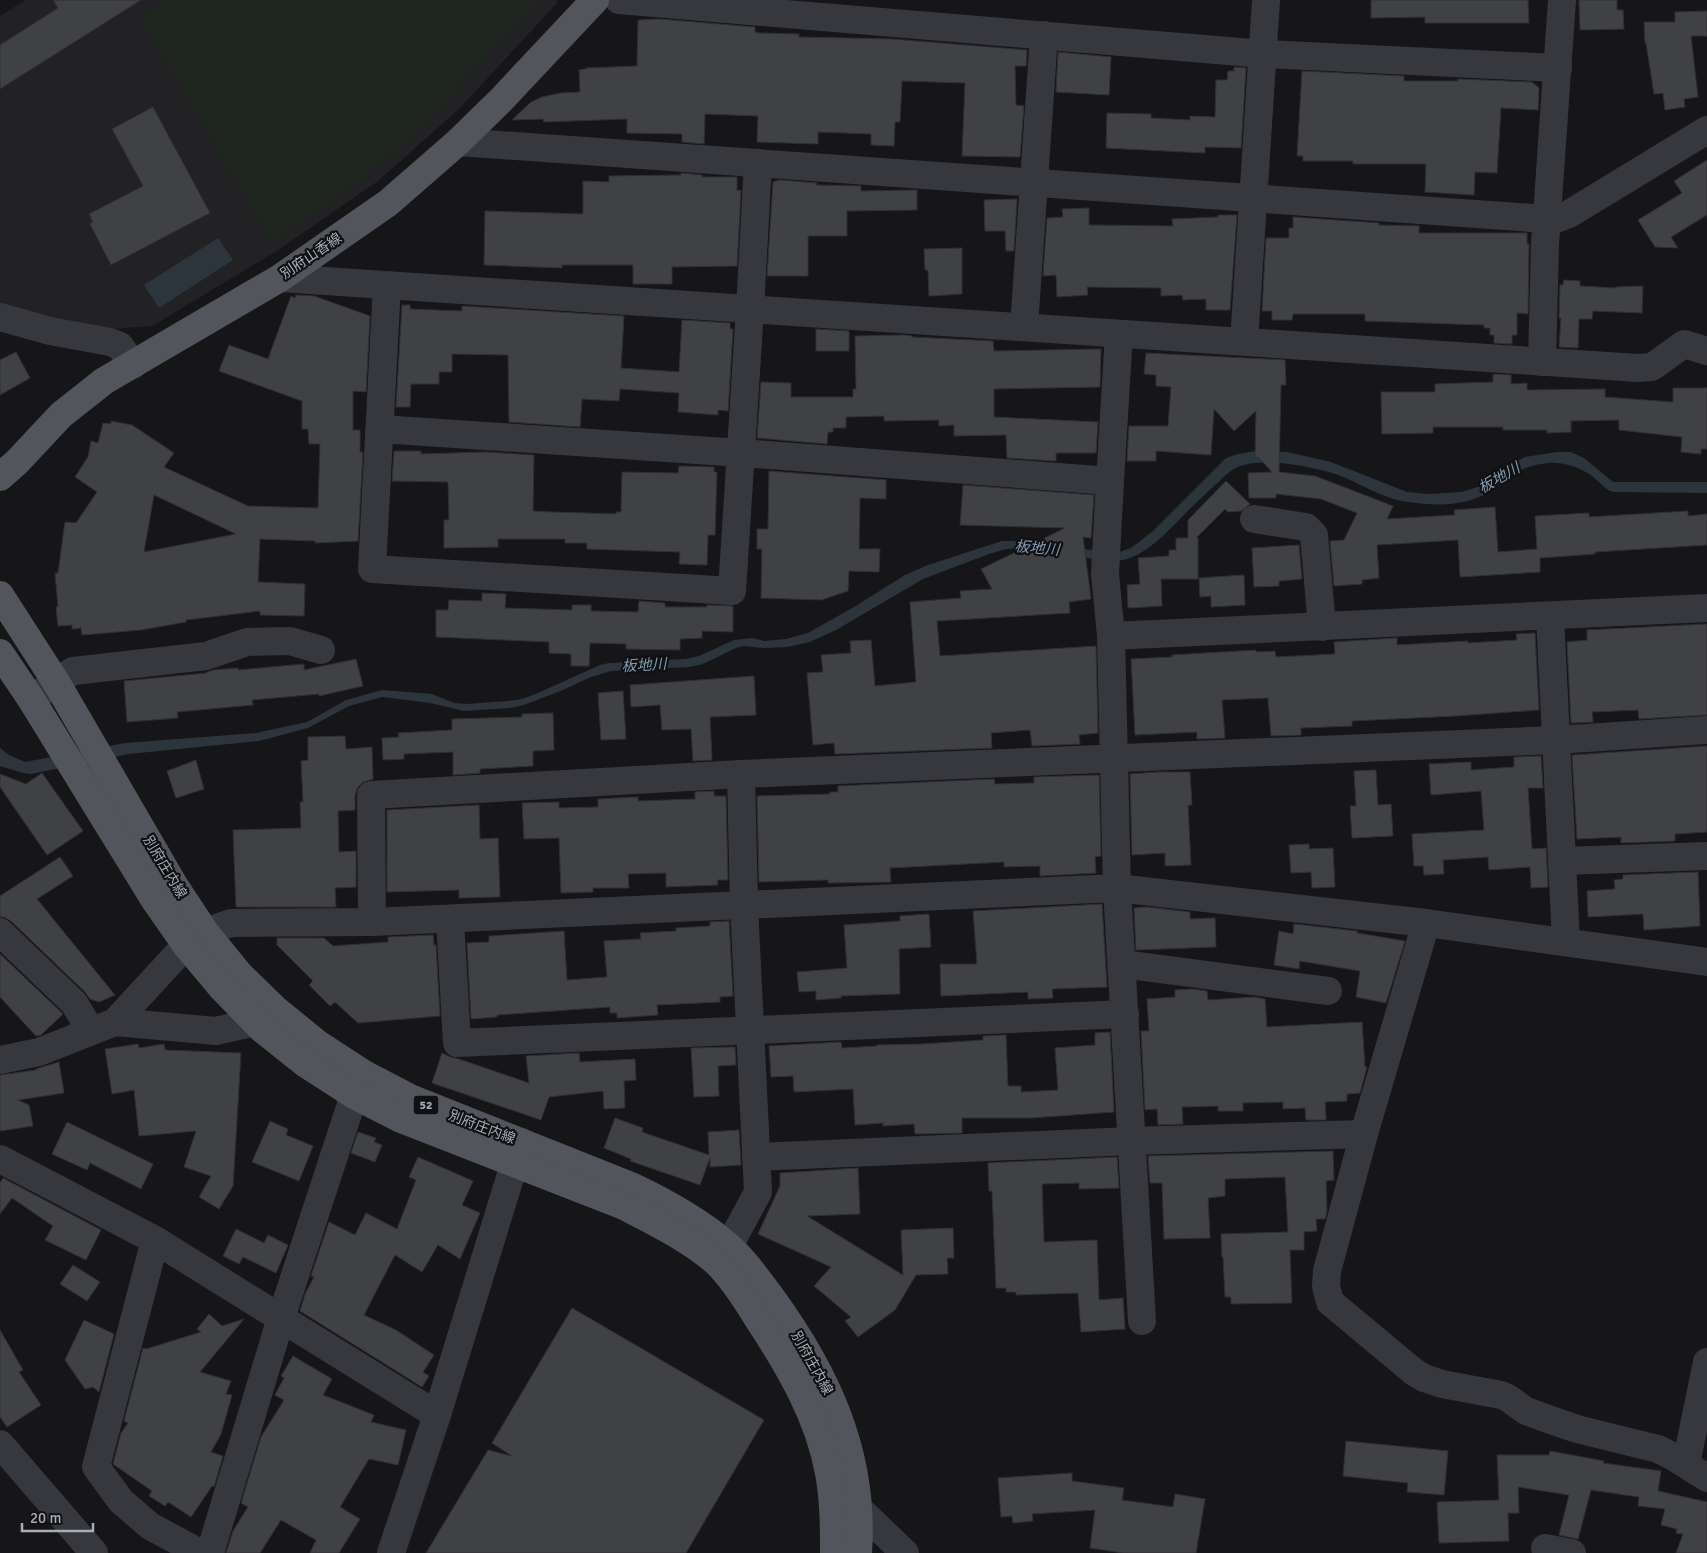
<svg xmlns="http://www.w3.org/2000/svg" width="1707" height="1553" font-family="Signika,'Noto Sans JP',sans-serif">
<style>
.built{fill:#222225}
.green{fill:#1e261f}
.water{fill:#2c353c}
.building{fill:#404145;stroke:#303034;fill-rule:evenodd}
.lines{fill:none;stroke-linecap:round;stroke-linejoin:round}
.minor{stroke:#37383d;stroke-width:28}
.major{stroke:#53555c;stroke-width:28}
.labels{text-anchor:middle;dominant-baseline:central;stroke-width:4.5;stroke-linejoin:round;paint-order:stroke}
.shield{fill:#111113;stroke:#7b7e86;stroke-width:1}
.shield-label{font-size:12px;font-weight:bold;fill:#a8adb8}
.street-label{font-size:14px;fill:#a8adb8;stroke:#111113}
.water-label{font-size:15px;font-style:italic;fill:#7f9bb3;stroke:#111113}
</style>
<rect width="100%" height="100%" fill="#161618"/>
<polygon class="built" points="26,0 556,0 558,2 459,109 378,181 277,251 152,326 110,329 0,311 0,16"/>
<path class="green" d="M 166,0 L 538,0 C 498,44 458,89 416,131 C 374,174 322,210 272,243 L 140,17 Z"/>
<g class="water">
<polygon points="218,238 233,260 159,308 144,285"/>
<path d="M 1256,451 L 1287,452 L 1331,462 L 1407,492 L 1429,494 L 1461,492 L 1478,487 L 1493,481 L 1514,463 L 1525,457 L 1557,452 L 1571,452 L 1584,458 L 1613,482 L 1707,482 L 1707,493 L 1613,492 C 1604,489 1599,481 1592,476 C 1583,469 1569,464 1557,463 C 1544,462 1524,467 1513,474 C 1501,481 1497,489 1482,496 C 1459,506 1433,506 1408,502 C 1384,499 1363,485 1341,476 C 1316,467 1265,457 1240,466 C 1229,470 1222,479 1213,487 C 1201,498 1189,509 1178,521 C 1157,542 1139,561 1108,562 L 1034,548 L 1006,549 L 989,554 L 923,579 L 836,630 L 810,642 L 787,647 L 763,648 L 744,646 L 736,648 L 703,664 L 689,667 L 611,671 L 591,677 L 563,690 L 524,705 L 510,708 L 464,711 L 430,703 L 382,697 L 349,706 L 308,728 L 259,741 L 129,754 L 31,774 L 23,773 L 0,766 L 0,748 L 9,755 L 25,762 L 125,743 L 256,733 L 307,722 L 346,700 L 382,690 L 432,694 L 454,703 L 466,704 L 508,701 L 522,699 L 538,693 L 600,665 L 609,663 L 686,659 L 699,656 L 734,640 L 753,638 L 764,641 L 786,639 L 808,633 L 854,607 L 905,575 L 928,565 L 1002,541 L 1033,541 L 1098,551 L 1119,552 L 1131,548 L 1153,531 L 1226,458 L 1238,454 Z"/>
</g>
<g class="building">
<polygon points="53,0 141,0 0,89 0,45 58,8"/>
<polygon points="1371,0 1528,0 1529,23 1425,23 1425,17 1371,18"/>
<polygon points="1579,0 1617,0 1617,10 1623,10 1624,29 1580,30"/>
<polygon points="1707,11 1707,36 1691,36 1698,97 1684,99 1685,107 1665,110 1663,93 1654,94 1646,43 1645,43 1644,22 1675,22 1675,12"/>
<polygon points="659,19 755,27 755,32 759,33 799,34 799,37 892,39 1027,50 1026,66 1015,66 1016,105 1024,106 1020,157 962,156 965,83 902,81 900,122 895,122 894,146 871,145 871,134 818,132 818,144 757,142 758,116 705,114 704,144 682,142 682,134 627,133 627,119 544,122 543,119 512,120 531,102 542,97 560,93 580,92 579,70 586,69 586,68 637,66 638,20"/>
<polygon points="1058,52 1111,57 1109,95 1056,92"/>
<polygon points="1234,67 1246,68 1241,148 1205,147 1205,153 1106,148 1107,113 1151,114 1151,118 1190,120 1190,116 1215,117 1216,80 1227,80 1228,71 1234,71"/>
<polygon points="1302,71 1404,76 1404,81 1458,81 1458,79 1532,82 1539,88 1538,110 1501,108 1497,173 1475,172 1474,195 1425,192 1426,164 1353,164 1353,161 1303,161 1303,156 1297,156"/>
<polygon points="153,107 210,213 111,265 90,224 93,222 89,214 143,186 112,129"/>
<polygon points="1707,160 1707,215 1671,237 1678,248 1655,247 1638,220 1682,193 1674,181"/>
<polygon points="681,173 702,175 702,177 737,177 737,191 741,190 737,266 672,267 672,284 633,284 633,265 562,265 562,268 484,265 485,211 583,214 583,181 609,182 609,176 681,175"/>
<polygon points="779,180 817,183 816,185 861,186 861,191 917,190 917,210 847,211 847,236 808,236 808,276 767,276 773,182"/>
<polygon points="1017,199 1014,251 1006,251 1005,231 985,231 984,200"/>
<polygon points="1089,208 1089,225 1173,226 1172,219 1218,217 1218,215 1237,215 1230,310 1206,310 1206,299 1183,300 1182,295 1161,296 1161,288 1087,287 1088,295 1057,297 1056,275 1043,276 1047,218 1063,217 1062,209"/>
<polygon points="1293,217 1379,223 1379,225 1419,226 1419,233 1527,233 1527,244 1529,244 1528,314 1517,313 1517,335 1512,335 1512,344 1494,343 1494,335 1490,335 1490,328 1484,328 1484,325 1365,321 1365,314 1293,314 1292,320 1272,320 1272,311 1262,311 1266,238 1289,238 1289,228 1293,228"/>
<polygon points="962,248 962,294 929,296 928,270 925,270 924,249"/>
<polygon points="1564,280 1580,281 1580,286 1616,288 1616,287 1643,286 1642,313 1593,311 1592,319 1579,319 1578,348 1559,347 1561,318 1559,318 1560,285 1563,285"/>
<path d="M 296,295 L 314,296 L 370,316 L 366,392 L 353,391 L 353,430 L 360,430 L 360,452 L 363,452 L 358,541 L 315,543 L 315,541 L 260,539 L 258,582 L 305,584 L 304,616 L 260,615 L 260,611 L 186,620 L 186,622 L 141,630 L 82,635 L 81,628 L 72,629 L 72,625 L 58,626 L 56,607 L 58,607 L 55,573 L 58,573 L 65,522 L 76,523 L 97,492 L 75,477 L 88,457 L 91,441 L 98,443 L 103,423 L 111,424 L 111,421 L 132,425 L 174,453 L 164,467 L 248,506 L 318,508 L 320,444 L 309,444 L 308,429 L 302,429 L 302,401 L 219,371 L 229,345 L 268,359 L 291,296 L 295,298 ZM 154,495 L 236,534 L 144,552 Z"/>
<polygon points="402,305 410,305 410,309 462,311 462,306 624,316 621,368 679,372 682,320 730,323 730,329 733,329 728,411 718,410 718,415 678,412 679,393 620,389 619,401 582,399 580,427 509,422 508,355 452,354 452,372 439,372 439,384 411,384 410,407 396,407"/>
<polygon points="816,329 849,331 849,351 816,351"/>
<polygon points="904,335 912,336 912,337 993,341 994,351 1101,349 1100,387 994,389 994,417 1098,422 1096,453 1056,453 1056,461 1007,458 1006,435 954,436 954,425 939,426 939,420 884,421 884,416 846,417 846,428 833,428 833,432 828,432 827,444 757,438 761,382 791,383 791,397 853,397 853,389 856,389 855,336"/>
<polygon points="16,352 30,378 0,395 0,360"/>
<polygon points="1146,353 1285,360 1286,385 1281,385 1279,472 1315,476 1393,506 1387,519 1455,515 1454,510 1495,507 1498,552 1537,549 1535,516 1589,513 1589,517 1688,511 1688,516 1707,514 1707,545 1595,552 1595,554 1540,558 1540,572 1460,577 1458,540 1377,545 1379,578 1362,580 1362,584 1334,586 1330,541 1344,540 1357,513 1321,499 1276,494 1276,498 1249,498 1248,473 1272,472 1259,458 1255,458 1256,411 1234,431 1214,409 1211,455 1156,451 1156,461 1127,461 1129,426 1168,426 1171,387 1156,386 1156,375 1144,374"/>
<polygon points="1493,374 1511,375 1511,384 1527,383 1527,390 1605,389 1605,397 1673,402 1673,388 1707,388 1707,449 1701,449 1701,454 1681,452 1682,437 1619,430 1619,420 1571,421 1571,432 1547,433 1547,430 1503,430 1503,427 1433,427 1433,433 1382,434 1381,392 1435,392 1435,384 1493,382"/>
<polygon points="394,451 421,451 421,454 486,452 534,455 533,511 552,512 616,514 616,512 621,512 622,472 678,473 679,466 714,467 714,472 717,472 715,535 708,535 707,565 679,564 680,552 587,549 587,543 565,543 565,539 498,539 498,547 444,548 444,520 449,520 448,482 392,481"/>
<polygon points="769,471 886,480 886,499 860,498 859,549 880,549 879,572 849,571 848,591 821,600 761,598 762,549 757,549 757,529 768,529"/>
<polygon points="1226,481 1250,504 1241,511 1228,512 1225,509 1196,538 1198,538 1198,579 1161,579 1162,606 1128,608 1127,585 1140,584 1138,558 1169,556 1169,550 1176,550 1176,538 1188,538 1188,520"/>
<polygon points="963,485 1094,495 1091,538 1083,537 1091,599 1069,602 1070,613 937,621 940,656 1096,646 1098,733 1079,735 1080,744 1032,746 1030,730 991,733 992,748 835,754 834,743 813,745 807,673 823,672 821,655 851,653 850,641 871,640 875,686 916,682 910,602 961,598 960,591 992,589 981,569 1065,528 960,525"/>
<polygon points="1299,545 1302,579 1279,581 1279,586 1254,587 1252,548"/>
<polygon points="1244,575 1245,605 1211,607 1211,596 1200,597 1199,578"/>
<polygon points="482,593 506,594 505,608 572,610 572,605 591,605 591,611 638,612 639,601 665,603 665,607 707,607 707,605 733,606 733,632 702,631 702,638 680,639 680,650 626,649 626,644 590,643 589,666 571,666 571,654 549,653 549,642 436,637 436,610 448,610 449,600 482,601"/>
<polygon points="1707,624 1707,715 1639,719 1638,710 1592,712 1593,722 1571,723 1567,642 1587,640 1587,630"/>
<polygon points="1535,633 1539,710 1455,716 1352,721 1352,726 1301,728 1301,735 1271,736 1268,698 1222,700 1225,738 1197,739 1197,732 1135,735 1131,659 1172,657 1172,655 1256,650 1256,652 1275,651 1276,657 1335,654 1334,642 1397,638 1397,645 1468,641 1468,643 1517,640 1516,634"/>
<polygon points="356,659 363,686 319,696 319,694 252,700 253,705 177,712 178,718 127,722 124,681 207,673 207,672 214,670 238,668 238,670 304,664 304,670"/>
<polygon points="754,676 756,715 710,717 712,760 693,761 691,729 662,730 660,705 631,707 630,685"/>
<polygon points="623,691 626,739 601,740 598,693"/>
<polygon points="553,713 554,750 533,751 533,766 480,769 480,773 453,775 453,752 404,754 404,759 383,760 382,738 399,737 398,733 452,730 452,719 522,717 522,714"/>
<polygon points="345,736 346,749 372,747 373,779 363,782 358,787 355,795 355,810 338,811 339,852 356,851 356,887 335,888 336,907 236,907 233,830 301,828 300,802 303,802 301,761 308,760 308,737"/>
<polygon points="1707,746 1707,832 1675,834 1675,841 1621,843 1621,837 1577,839 1572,755"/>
<polygon points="1541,756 1543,788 1528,788 1532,849 1546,848 1548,887 1531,888 1530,867 1489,870 1488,857 1443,860 1444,874 1424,875 1423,866 1414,866 1412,834 1484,830 1481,791 1431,795 1429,764 1471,762 1471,770 1514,767 1514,757"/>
<polygon points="196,760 204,789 176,798 167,771"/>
<polygon points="1376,770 1378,805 1391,804 1393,836 1352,838 1350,806 1356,806 1354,771"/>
<polygon points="1158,772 1190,772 1192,805 1188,805 1191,865 1165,866 1165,853 1132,855 1130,774"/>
<polygon points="42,773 83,831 47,855 0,787 0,774 26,784"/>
<polygon points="1099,775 1101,856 1095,857 1096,873 1040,876 1040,866 1004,867 1004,862 890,868 891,882 828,883 828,880 759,882 757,796 830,794 830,792 838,792 838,786 994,779 995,784 1034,783 1034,777"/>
<polygon points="714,791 714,796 726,796 728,880 717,880 718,885 666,887 666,873 628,874 629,888 593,888 593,892 561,893 559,838 524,839 522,803 559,802 559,808 598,807 598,799 638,797 638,801 695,799 695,792"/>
<polygon points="479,805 480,839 498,838 500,897 459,898 459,890 387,892 387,810"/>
<polygon points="1309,844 1309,849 1333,848 1335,887 1312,888 1311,872 1291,873 1289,845"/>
<polygon points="60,857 73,876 37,899 115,995 99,1002 90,999 85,992 11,921 4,917 0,917 0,896"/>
<polygon points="1698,872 1700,926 1644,930 1643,914 1588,917 1587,891 1615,889 1614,880 1623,879 1623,875"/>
<polygon points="1102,904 1107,987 1052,989 1053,998 1028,999 1028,992 941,996 940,964 977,964 973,911"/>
<polygon points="1147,907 1190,912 1190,919 1215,918 1216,947 1136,950 1134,908"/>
<polygon points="929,914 931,947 899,949 900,994 841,996 841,998 816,1000 816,991 799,992 797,972 847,968 844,925 900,921 900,916"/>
<polygon points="729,921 733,996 720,997 720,1002 657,1005 658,1015 617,1018 617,1013 610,1013 610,1007 497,1015 497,1017 471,1019 467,943 489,942 489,936 564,931 567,980 607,977 604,941 641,939 640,933 676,931 676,928 710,926 710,922"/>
<polygon points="1294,924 1357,931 1357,933 1405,941 1386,1003 1356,997 1360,971 1300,961 1299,969 1274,965 1279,931 1293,934"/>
<polygon points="433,935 434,945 436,945 440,1016 358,1023 335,1002 330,1006 309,985 313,981 277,945 277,938 324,938 333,946 388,942 388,937"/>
<polygon points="0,954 63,1014 41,1035 36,1036 0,997"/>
<polygon points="1192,989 1207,991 1208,1000 1254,997 1265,999 1267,1027 1362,1022 1365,1067 1367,1067 1360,1093 1347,1094 1347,1101 1325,1102 1326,1120 1306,1120 1305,1108 1283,1109 1283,1102 1243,1103 1243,1111 1218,1111 1218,1106 1182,1107 1183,1124 1158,1125 1157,1109 1145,1110 1141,1031 1149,1031 1147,999 1175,997 1175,990"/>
<polygon points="1110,1032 1114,1112 1031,1118 962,1118 962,1133 915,1134 914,1124 883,1126 883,1123 855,1125 853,1089 794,1092 793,1076 771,1077 769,1046 841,1042 842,1048 877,1046 877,1045 922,1044 983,1040 983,1036 1006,1035 1008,1086 1021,1086 1021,1092 1058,1090 1055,1048 1095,1045 1095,1033"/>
<polygon points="138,1044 139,1048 164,1044 165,1050 241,1053 233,1186 219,1209 199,1197 211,1176 184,1167 196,1131 139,1136 134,1090 112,1094 105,1049"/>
<polygon points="735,1047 736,1065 718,1066 719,1096 694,1097 691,1048"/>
<polygon points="442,1053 450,1057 459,1059 529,1083 526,1056 579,1053 580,1062 635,1059 636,1080 624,1081 625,1108 604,1109 603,1091 549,1097 541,1120 432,1083"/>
<polygon points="59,1062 64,1093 18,1100 29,1105 33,1126 0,1131 0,1075 36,1070 36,1069"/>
<polygon points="615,1118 643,1128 642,1132 709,1155 708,1132 739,1130 741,1165 710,1167 710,1158 700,1185 630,1161 631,1159 604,1148"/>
<polygon points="270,1121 288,1129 286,1135 313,1146 299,1181 252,1162"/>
<polygon points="67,1122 153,1164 141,1189 90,1163 87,1170 52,1154"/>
<polygon points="358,1132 376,1138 374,1142 382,1145 375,1162 351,1153"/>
<polygon points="1333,1151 1334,1180 1326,1181 1327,1211 1325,1219 1316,1219 1317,1231 1304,1232 1304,1250 1290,1250 1292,1303 1231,1304 1231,1297 1225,1297 1223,1257 1222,1257 1221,1234 1288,1232 1285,1177 1225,1179 1225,1196 1208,1198 1210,1238 1164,1239 1162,1183 1150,1183 1148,1156"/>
<polygon points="418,1157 473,1181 462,1205 480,1213 460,1259 438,1245 422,1272 395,1255 364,1315 396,1330 434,1355 423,1372 429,1376 422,1387 300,1311 305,1294 314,1277 311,1276 329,1222 355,1235 366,1213 397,1229 416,1180 409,1177"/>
<polygon points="1117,1157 1119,1188 1079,1189 1079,1183 1042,1184 1044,1242 1097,1240 1099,1300 1123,1298 1125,1329 1081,1332 1078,1293 1016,1295 1016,1292 1006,1292 1006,1288 996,1288 992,1191 989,1191 988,1163"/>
<polygon points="858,1168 860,1214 807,1216 903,1275 901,1230 953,1228 954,1258 947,1258 948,1274 916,1275 895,1310 858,1337 845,1321 851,1317 814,1286 831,1267 758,1234 780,1186 780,1173"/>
<polygon points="3,1178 101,1230 86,1260 45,1240 53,1226 12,1198 0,1214 0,1183"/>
<polygon points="236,1229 264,1243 268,1235 288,1245 276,1273 243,1257 239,1264 223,1256"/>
<polygon points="73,1265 100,1282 87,1301 60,1284"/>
<polygon points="572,1308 764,1420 686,1553 426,1553 488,1450 512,1456 492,1443"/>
<polygon points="209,1314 222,1326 244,1319 200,1372 231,1381 226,1394 232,1395 221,1434 211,1452 223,1456 214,1487 212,1486 191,1517 168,1502 165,1506 149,1496 152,1491 113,1464 121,1433 128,1423 124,1421 143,1348 146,1349 201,1332 197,1329"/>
<polygon points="84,1320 114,1334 99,1392 93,1387 85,1389 65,1360"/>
<polygon points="0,1330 23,1370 19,1372 41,1405 7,1427 0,1417"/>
<polygon points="293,1356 332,1379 323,1395 374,1415 371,1422 406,1430 398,1465 369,1459 340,1507 360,1519 339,1553 310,1553 316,1540 281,1520 260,1553 226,1553 233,1531 248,1507 241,1503 261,1437 284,1400 275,1395 284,1378 281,1376"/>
<polygon points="1346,1441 1448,1451 1444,1495 1407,1492 1408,1483 1343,1476"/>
<polygon points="1550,1451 1604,1461 1603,1463 1661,1471 1658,1491 1707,1502 1707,1553 1676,1553 1683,1534 1676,1533 1677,1529 1661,1525 1665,1509 1638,1506 1639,1497 1591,1490 1578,1539 1559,1535 1569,1495 1518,1487 1519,1513 1508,1513 1509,1541 1439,1543 1437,1502 1499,1500 1497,1455 1549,1455"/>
<polygon points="1072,1473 1072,1481 1124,1488 1122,1500 1173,1507 1175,1494 1205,1499 1196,1553 1123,1553 1090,1548 1095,1510 1032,1514 1033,1521 1013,1523 1012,1516 1001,1517 998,1478"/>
</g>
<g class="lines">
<g class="minor">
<polyline points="619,0 1264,54 1558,68"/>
<polyline points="458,142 1547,219 1556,219 1569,214 1707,130"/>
<polyline points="280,278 1638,368 1652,367 1684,344 1707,351"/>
<polyline points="387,285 372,569 732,591 750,309 758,163"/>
<polyline points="0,317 50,331 110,342 120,346 133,365"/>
<polyline points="1024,327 1044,35"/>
<polyline points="1244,342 1266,0"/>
<polyline points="1542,362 1545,244 1562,0"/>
<polyline points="380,429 742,453 1110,481 1119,334"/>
<polyline points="1110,481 1105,574 1111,636 1117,888 1142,1321"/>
<polyline points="1254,519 1306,527 1314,535 1322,627"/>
<polyline points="1550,616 1566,942"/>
<polyline points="1111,636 1707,608"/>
<polyline points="31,699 73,671 206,656 247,642 290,641 321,650"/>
<polyline points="1562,861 1707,856"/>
<polyline points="450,919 457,1043 1125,1014"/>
<polyline points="372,922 371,795 741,774 1556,740 1707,730"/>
<polyline points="1426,923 1364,1134 1327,1271 1326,1286 1330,1302 1414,1372 1424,1378 1442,1384 1501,1395 1508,1398 1526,1411 1548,1419 1577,1429 1658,1449 1672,1456 1707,1478"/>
<polyline points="0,932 74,1003 91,1031"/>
<polyline points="1122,964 1328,991"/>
<polyline points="115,1022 216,1031 255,1022"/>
<polyline points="0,1060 39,1052 115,1022 186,945 205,932 231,923 372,922 1117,888 1426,923 1707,962"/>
<polyline points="756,1157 1131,1141 1364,1134"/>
<polyline points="0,1159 155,1240 437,1415"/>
<polyline points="155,1240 96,1467 121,1501 150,1526 200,1553"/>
<polyline points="729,1246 758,1192 744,905 741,774"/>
<polyline points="0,1444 94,1553"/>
<polyline points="1686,1464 1707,1362"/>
<polyline points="858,1508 905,1553"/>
<polyline points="1545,1548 1572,1553"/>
<polyline points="210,1553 281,1318 354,1095 364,1074"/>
<polyline points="391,1553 437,1415 521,1142"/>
</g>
<g class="major">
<polyline points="0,477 17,462 61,415 104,381 280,278 388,203 458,142 501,100 595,0"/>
<path d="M 0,595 L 56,682 L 174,885 L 205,932 L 240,975 L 275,1009 L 318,1044 L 364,1074 L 410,1098 L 631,1186 C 665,1202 698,1220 727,1245 C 743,1258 758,1280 771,1297 C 827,1374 865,1455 858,1553"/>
<path d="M 0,653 L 31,699 L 154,899 L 186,945 L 222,988 L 262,1029 L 306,1064 L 354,1095 L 401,1119 L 624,1206 C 655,1222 688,1238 715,1261 C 730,1275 747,1301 758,1319 C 789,1366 819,1417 829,1473 C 834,1500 834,1526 834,1553"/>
</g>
</g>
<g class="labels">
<rect class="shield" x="413.5" y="1095.5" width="25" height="19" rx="4"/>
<g class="shield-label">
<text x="426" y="1105">52</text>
</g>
<g class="street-label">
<text transform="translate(311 256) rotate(-34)">別府山香線</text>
<text transform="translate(165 867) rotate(59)">別府庄内線</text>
<text transform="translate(482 1127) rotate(21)">別府庄内線</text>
<text transform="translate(812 1363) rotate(61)">別府庄内線</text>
</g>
<g class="water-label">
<text transform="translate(1499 478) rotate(-30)">板地川</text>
<text transform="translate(1037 548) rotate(5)">板地川</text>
<text transform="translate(644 665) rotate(-3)">板地川</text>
</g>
</g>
<path d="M22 1523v8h71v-8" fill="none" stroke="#a8adb8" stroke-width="2.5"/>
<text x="30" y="1523" font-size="15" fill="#a8adb8" stroke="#111113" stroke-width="4" paint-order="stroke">20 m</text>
</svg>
